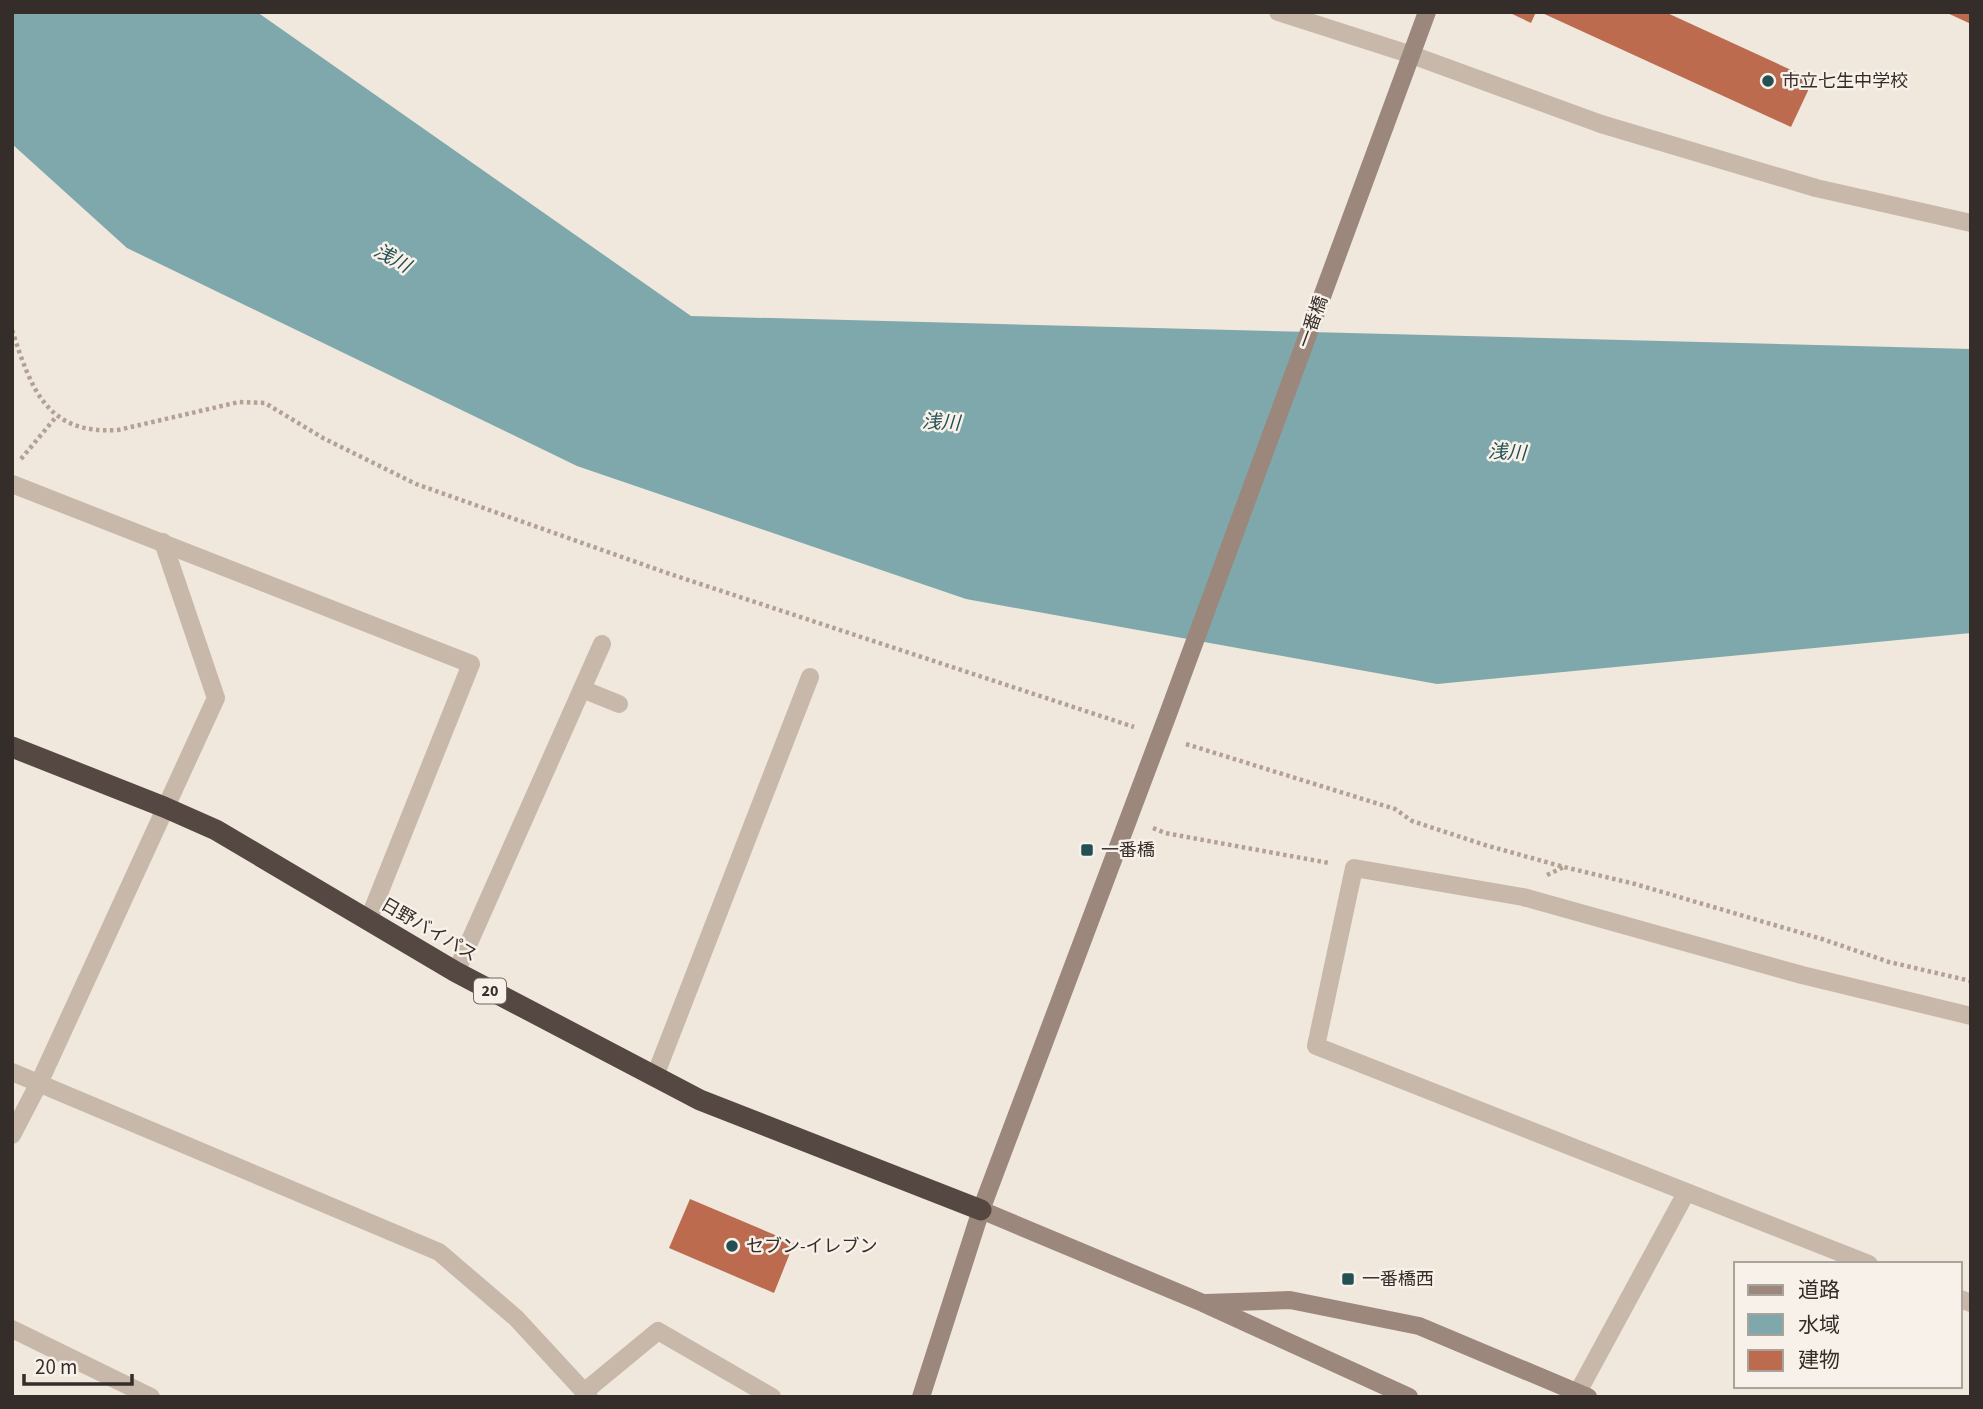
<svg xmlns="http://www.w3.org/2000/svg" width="1983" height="1409" font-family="'Source Sans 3','Noto Sans JP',sans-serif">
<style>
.water{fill:#7ea8ab}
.building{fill:#bc6b4f}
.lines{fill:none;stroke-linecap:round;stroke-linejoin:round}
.path{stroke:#b3a294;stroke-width:4.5;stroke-dasharray:3.5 3.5;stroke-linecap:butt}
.street{stroke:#c7b8aa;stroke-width:18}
.secondary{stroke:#9b877b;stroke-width:18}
.highway{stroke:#554741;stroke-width:21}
.poi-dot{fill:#225053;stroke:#f8f1e9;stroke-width:2.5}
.labels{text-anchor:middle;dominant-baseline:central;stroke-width:5;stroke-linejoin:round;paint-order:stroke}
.shield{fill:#f8f1e9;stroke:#706863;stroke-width:2}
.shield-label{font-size:16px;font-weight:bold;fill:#352d29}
.poi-label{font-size:18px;fill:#352d29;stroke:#f8f1e9;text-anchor:start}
.street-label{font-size:18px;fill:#352d29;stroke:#f8f1e9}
.water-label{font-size:19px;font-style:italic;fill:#225053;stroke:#f8f1e9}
</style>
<rect width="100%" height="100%" fill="#f0e7dd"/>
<polygon class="water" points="12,12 257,12 691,316 1971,349 1971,633 1437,684 966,599 577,466 127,248 12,144"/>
<g class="building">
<polygon points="1508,12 1536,12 1531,23"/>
<polygon points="1540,12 1665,12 1813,80 1791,127"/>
<polygon points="1945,12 1971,12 1971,24"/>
<polygon points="690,1199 794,1243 774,1293 669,1248"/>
</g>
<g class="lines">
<g class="path">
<path d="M 12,330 C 31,388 46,435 118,430 L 239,402 L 265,403 L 323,438 L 416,484 L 667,573 L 1134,727"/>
<polyline points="21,459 56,417"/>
<polyline points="1186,744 1395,809 1412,821 1485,845 1564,867 1635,884 1822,939 1889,962 1971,981"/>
<polyline points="1153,828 1165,833 1329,863"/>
<polyline points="1547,875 1564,867"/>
</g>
<g class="street">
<polyline points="1278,12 1412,55 1601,124 1816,188 1971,223"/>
<polyline points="12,484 471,664 368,921"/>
<polyline points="582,689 619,704"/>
<polyline points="456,972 602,644"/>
<polyline points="12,1072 439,1252 516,1318 589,1397"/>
<polyline points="655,1076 810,677"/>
<polyline points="12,1135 40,1081 216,698 163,542"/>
<polyline points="1869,1264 1316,1046 1354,868 1523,897 1802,975 1971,1016"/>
<polyline points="1960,1299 1971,1303"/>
<polyline points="12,1329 151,1397"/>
<polyline points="584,1392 658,1331 772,1397"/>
<polyline points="1578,1392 1686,1193"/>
</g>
<g class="secondary">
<polyline points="981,1210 1203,1303 1409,1397"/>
<polyline points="1206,1303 1290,1300 1419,1326 1588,1397"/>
<polyline points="921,1397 981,1210 1168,714 1427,12"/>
</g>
<polyline class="highway" points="12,747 164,807 216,830 456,972 700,1100 981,1210"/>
</g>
<g class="poi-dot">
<circle cx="1768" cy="81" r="7"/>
<rect x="1080" y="843" width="14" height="14" rx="3.5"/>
<circle cx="732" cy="1246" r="7"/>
<rect x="1341" y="1272" width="14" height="14" rx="3.5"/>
</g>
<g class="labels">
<rect class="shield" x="474" y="978.5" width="32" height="25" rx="5"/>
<g class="shield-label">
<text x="490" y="991">20</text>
</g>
<g class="poi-label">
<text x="1782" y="81">市立七生中学校</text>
<text x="1101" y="850">一番橋</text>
<text x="746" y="1246">セブン-イレブン</text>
<text x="1362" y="1279">一番橋西</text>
</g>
<g class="street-label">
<text transform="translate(1313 322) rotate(-70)">一番橋</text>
<text transform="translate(429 930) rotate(30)">日野バイパス</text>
</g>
<g class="water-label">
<text transform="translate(392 259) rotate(29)">浅川</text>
<text transform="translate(941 423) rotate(3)">浅川</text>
<text transform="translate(1507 453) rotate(3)">浅川</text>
</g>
</g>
<rect width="1983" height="1409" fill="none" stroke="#352d29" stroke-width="28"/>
<rect x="1734" y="1262" width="228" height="126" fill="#f8f1e9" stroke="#aaa39c" stroke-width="2"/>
<rect x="1748" y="1285" width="35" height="10" fill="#9b877b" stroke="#aaa39c" stroke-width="2"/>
<text x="1798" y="1297" font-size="21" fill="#352d29">道路</text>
<rect x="1748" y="1314" width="35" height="21" fill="#7ea8ab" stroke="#aaa39c" stroke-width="2"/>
<text x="1798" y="1332" font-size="21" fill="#352d29">水域</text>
<rect x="1748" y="1350" width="35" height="21" fill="#bc6b4f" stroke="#aaa39c" stroke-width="2"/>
<text x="1798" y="1367" font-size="21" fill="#352d29">建物</text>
<path d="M24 1374v10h108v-10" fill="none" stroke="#352d29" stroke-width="3.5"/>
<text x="35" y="1374" font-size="21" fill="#352d29" stroke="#f8f1e9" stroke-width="5" paint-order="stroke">20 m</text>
</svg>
